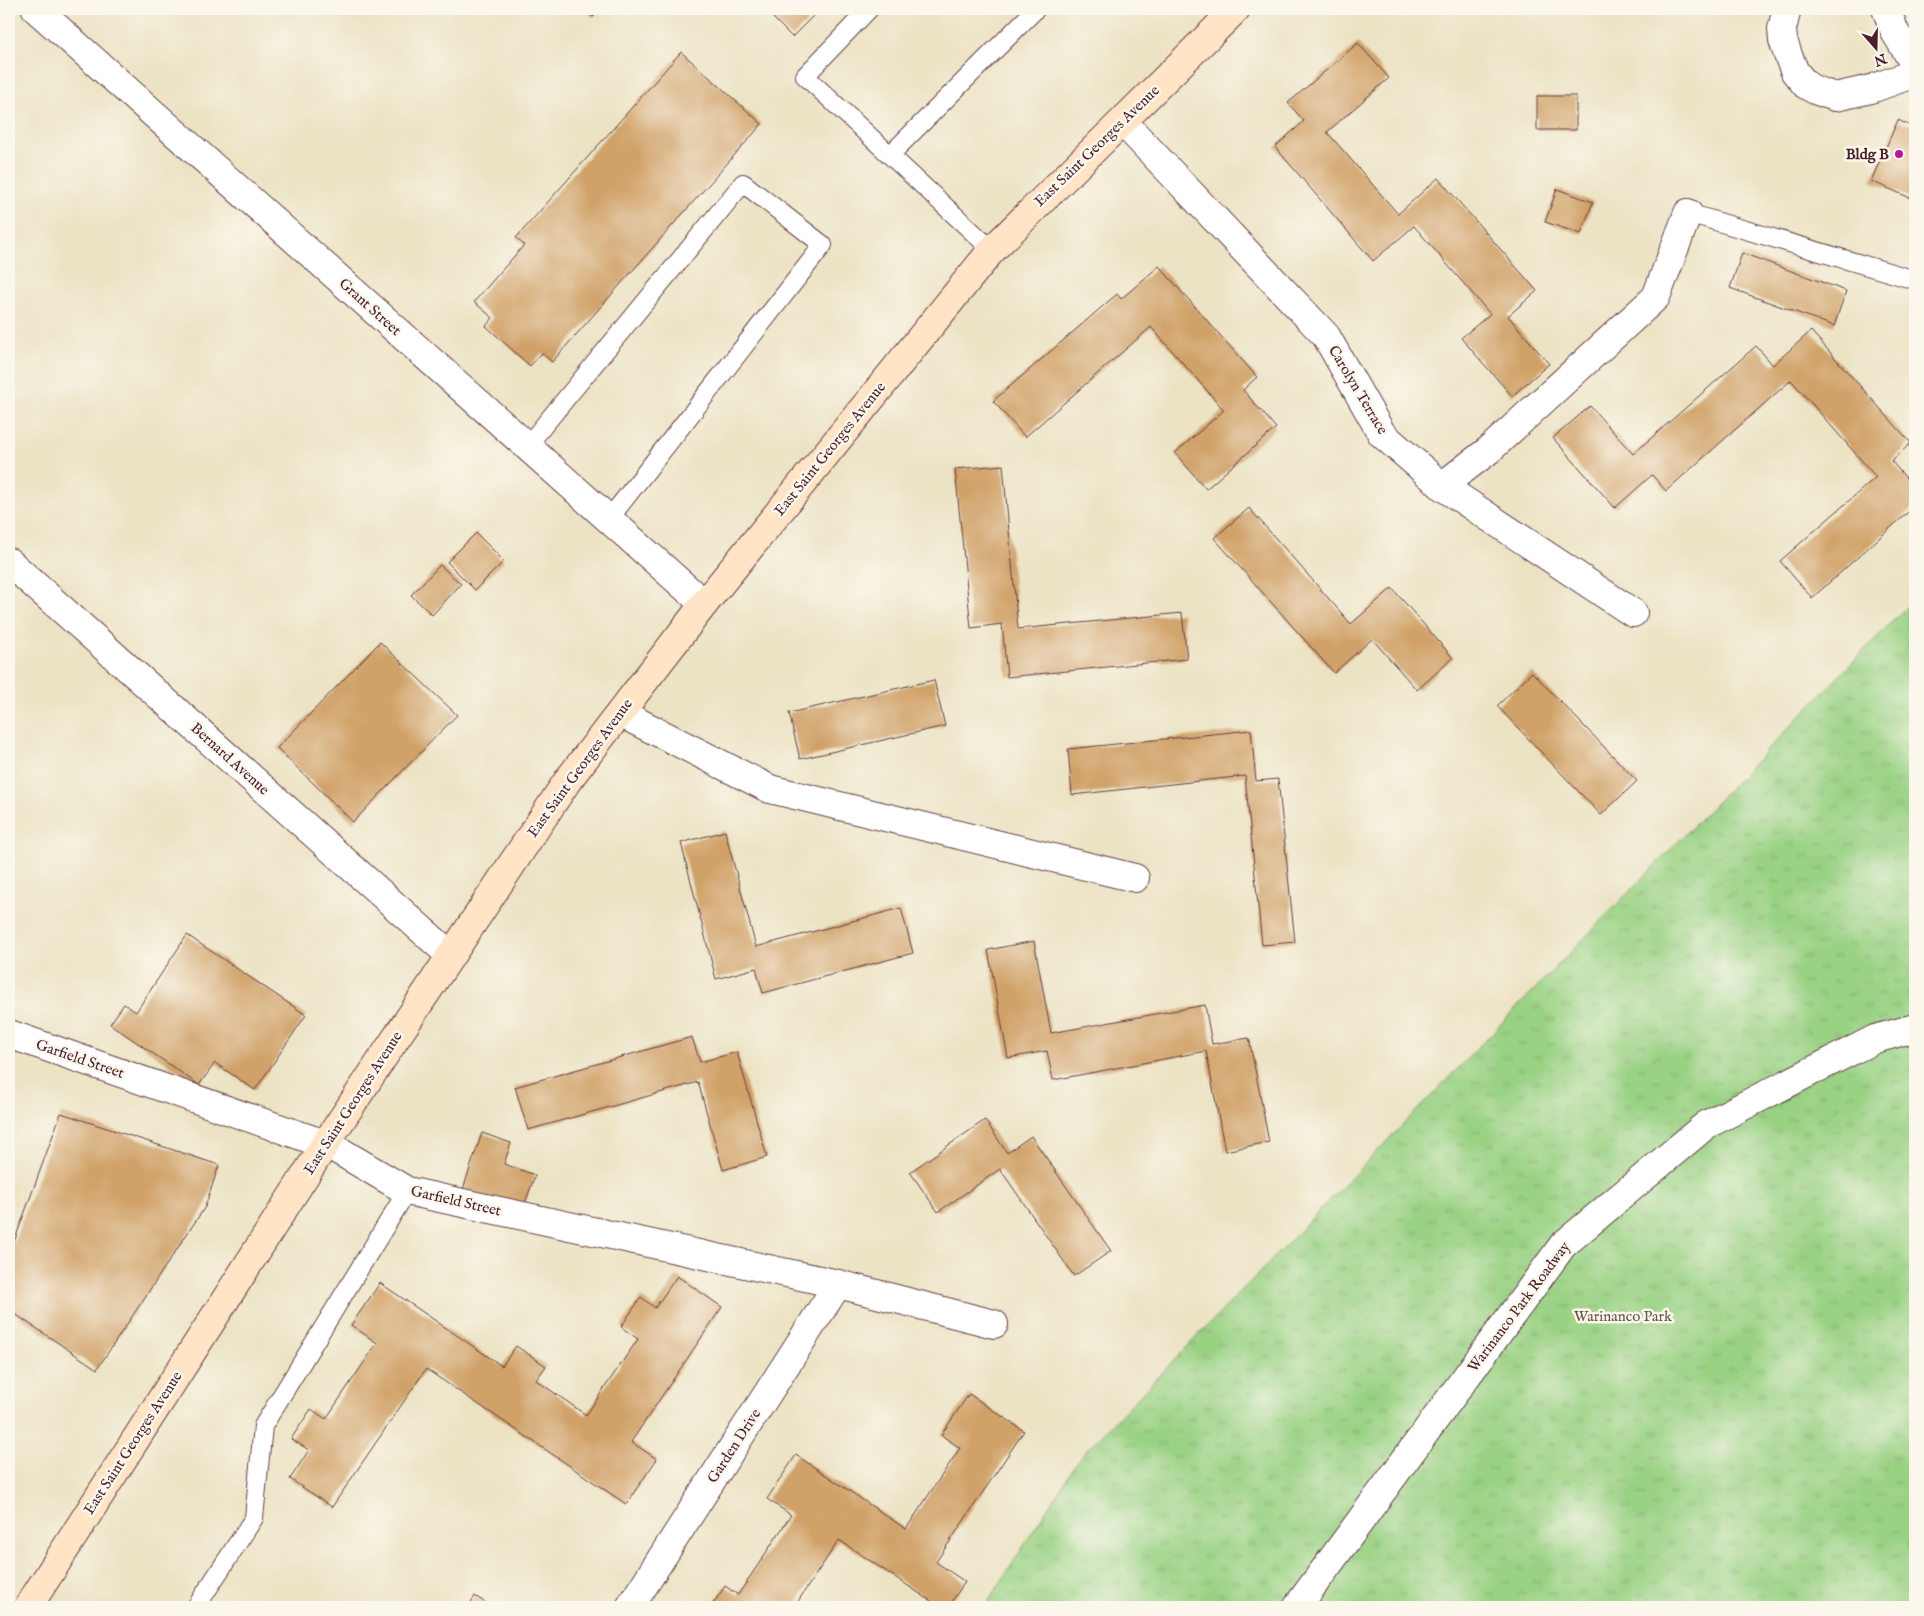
<svg xmlns="http://www.w3.org/2000/svg" width="1924" height="1616" font-family="'IM FELL English',serif">
<style>
.park{fill:url(#park-tufts);stroke:#727858}
.building{fill:#d0a269}
.lines{fill:none;stroke-linecap:round;stroke-linejoin:round}
.lane-casing{stroke:#623c42;stroke-width:20}
.street-casing{stroke:#623c42;stroke-width:30}
.secondary-casing{stroke:#623c42;stroke-width:30}
.lane{stroke:#fff;stroke-width:18}
.street{stroke:#fff;stroke-width:28}
.secondary{stroke:#ffe4c6;stroke-width:28}
.poi-dot{fill:#b5179e;stroke:#fbf7ec;stroke-width:2}
.labels{text-anchor:middle;dominant-baseline:central;stroke-width:5;stroke-linejoin:round;paint-order:stroke}
.street-label{font-size:15px;fill:#4a1f2b;stroke:#fbf7ec}
.poi-label{font-size:15px;font-weight:bold;fill:#4a1f2b;stroke:#fbf7ec;text-anchor:end}
.park-label{font-size:15px;fill:#625546;stroke:#fbf7ec}
</style>
<defs>
<pattern id="park-tufts" width="24" height="20" patternUnits="userSpaceOnUse" patternTransform="scale(1.25)"><rect width="24" height="20" fill="#9ad284"/><path d="M3 7l-1-3M5 7V3M7 7l1-3M15 17l-1-3M17 17v-4M19 17l1-3" fill="none" stroke="#86b472"/></pattern>
</defs>
<rect width="100%" height="100%" fill="#fbf7ec"/>
<filter id="ink" filterUnits="userSpaceOnUse"><feTurbulence type="fractalNoise" baseFrequency=".02" numOctaves="2"/><feDisplacementMap in="SourceGraphic" scale="10" xChannelSelector="R" yChannelSelector="G"/><feConvolveMatrix kernelMatrix="1 2 1 2 8 2 1 2 1" color-interpolation-filters="sRGB"/></filter>
<filter id="wash" filterUnits="userSpaceOnUse"><feTurbulence type="fractalNoise" baseFrequency=".0096" numOctaves="4" result="noise"/><feDisplacementMap in="SourceGraphic" scale="20" xChannelSelector="R" yChannelSelector="G"/><feGaussianBlur stdDeviation="1.12" result="paint"/><feColorMatrix in="noise" values="0 0 0 0 0 0 0 0 0 0 0 0 0 0 0 0 0 1.4 0 .05"/><feComposite in="paint" operator="in"/></filter>
<g filter="url(#wash)">
<rect width="100%" height="100%" fill="#ece3c4"/>
<polygon class="park" points="1915,598 1915,1607 985,1607 1080,1457"/>
<g id="blocks">
<g class="building">
<polygon points="584,9 601,9 593,17"/>
<polygon points="764,9 820,9 792,37"/>
<polygon points="1358,43 1389,78 1327,132 1398,214 1438,178 1537,291 1508,316 1549,364 1512,396 1461,338 1490,314 1414,226 1373,261 1275,147 1304,121 1288,103"/>
<polygon points="681,52 762,124 552,362 542,353 530,366 486,326 493,318 474,302 524,245 516,238"/>
<rect x="1537" y="96" width="39" height="34"/>
<polygon points="1898,120 1915,128 1915,200 1871,181"/>
<polygon points="1557,189 1593,202 1581,234 1545,222"/>
<polygon points="1742,253 1846,291 1834,326 1730,288"/>
<polygon points="1159,266 1257,377 1243,390 1276,428 1206,489 1175,453 1224,410 1151,327 1025,437 993,401 1117,294 1121,299"/>
<polygon points="1811,331 1911,443 1891,461 1915,488 1915,506 1812,598 1780,561 1876,477 1791,380 1666,491 1652,475 1615,508 1553,438 1590,406 1633,454 1756,346 1773,365"/>
<polygon points="1003,465 1018,629 1182,613 1187,659 1007,677 1002,624 971,628 955,469"/>
<polygon points="1249,508 1351,624 1392,588 1453,658 1417,690 1372,639 1334,673 1214,538"/>
<polygon points="476,533 504,561 475,590 447,562"/>
<polygon points="440,565 461,584 432,615 411,595"/>
<polygon points="380,642 457,715 353,822 277,748"/>
<polygon points="1532,672 1637,781 1601,815 1497,706"/>
<polygon points="934,680 945,726 800,759 789,713"/>
<polygon points="1251,730 1256,781 1278,779 1295,942 1262,945 1245,776 1072,795 1068,749"/>
<polygon points="725,831 756,947 901,908 913,953 763,993 756,968 716,979 681,843"/>
<polygon points="187,935 306,1015 255,1090 215,1063 199,1085 110,1024 124,1004 136,1012"/>
<polygon points="1034,941 1051,1033 1205,1005 1212,1044 1249,1038 1269,1142 1225,1151 1206,1051 1053,1080 1047,1051 1008,1058 988,950"/>
<polygon points="692,1037 700,1062 737,1052 767,1157 723,1170 698,1082 528,1130 515,1087"/>
<polygon points="61,1113 219,1165 205,1207 97,1369 9,1310 9,1249 14,1242"/>
<polygon points="985,1120 1007,1153 1031,1136 1111,1251 1074,1276 1000,1169 938,1212 910,1172"/>
<polygon points="482,1133 511,1143 504,1164 535,1175 521,1215 461,1195"/>
<polygon points="677,1276 722,1307 631,1442 657,1459 626,1504 426,1369 332,1507 290,1479 309,1450 291,1439 311,1409 326,1419 377,1343 351,1325 380,1283 502,1366 516,1346 546,1366 536,1380 586,1415 638,1339 621,1327 641,1297 655,1308"/>
<polygon points="969,1394 1024,1431 936,1562 965,1582 948,1607 940,1607 839,1540 794,1607 711,1607 725,1586 738,1595 791,1515 767,1499 796,1455 906,1529 960,1448 941,1435"/>
<polygon points="475,1596 492,1607 468,1607"/>
</g>
</g>
</g>
<g filter="url(#ink)">
<use href="#blocks" fill-opacity="0" stroke="#623c42" stroke-width="1"/>
<g class="lines">
<defs>
<g id="lane">
<polyline points="869,9 805,76 992,250"/>
<polyline points="891,154 1036,9"/>
<polyline points="1688,213 1915,280"/>
<polyline points="527,446 743,183 823,245 609,519"/>
<polyline points="196,1607 254,1518 263,1426 407,1191"/>
</g>
<g id="street">
<polyline points="36,9 704,604"/>
<polyline points="1787,9 1782,29 1783,40 1788,55 1795,72 1806,85 1815,90 1835,97 1871,89 1915,73"/>
<polyline points="1886,9 1895,32 1915,65"/>
<polyline points="1123,122 1326,336 1382,434 1442,486 1633,613"/>
<polyline points="1442,486 1489,450 1656,297 1688,213"/>
<polyline points="9,562 450,955"/>
<polyline points="620,713 770,789 1135,878"/>
<polyline points="9,1034 313,1140 326,1143 407,1191 838,1284 994,1324"/>
<polyline points="630,1607 838,1284"/>
<polyline points="1297,1607 1563,1245 1706,1125 1875,1039 1915,1028"/>
</g>
<polyline id="secondary" points="28,1607 326,1143 568,780 704,604 992,250 1236,9"/>
</defs>
<use href="#lane" class="lane-casing"/>
<use href="#street" class="street-casing"/>
<use href="#secondary" class="secondary-casing"/>
<use href="#lane" class="lane"/>
<use href="#street" class="street"/>
<use href="#secondary" class="secondary"/>
</g>
</g>
<circle class="poi-dot" cx="1899" cy="154" r="5"/>
<g class="labels">
<g class="street-label">
<text transform="translate(1097 146) rotate(-44)">East Saint Georges Avenue</text>
<text transform="translate(370 307) rotate(42)">Grant Street</text>
<text transform="translate(1358 390) rotate(59)">Carolyn Terrace</text>
<text transform="translate(830 449) rotate(-51)">East Saint Georges Avenue</text>
<text transform="translate(230 759) rotate(42)">Bernard Avenue</text>
<text transform="translate(580 768) rotate(-54)">East Saint Georges Avenue</text>
<text transform="translate(80 1059) rotate(19)">Garfield Street</text>
<text transform="translate(353 1103) rotate(-57)">East Saint Georges Avenue</text>
<text transform="translate(456 1201) rotate(13)">Garfield Street</text>
<text transform="translate(1519 1307) rotate(-53)">Warinanco Park Roadway</text>
<text transform="translate(133 1443) rotate(-57)">East Saint Georges Avenue</text>
<text transform="translate(734 1446) rotate(-57)">Garden Drive</text>
</g>
<g class="poi-label">
<text x="1889" y="154">Bldg B</text>
</g>
<g class="park-label">
<text x="1623" y="1316">Warinanco Park</text>
</g>
</g>
<rect width="1924" height="1616" fill="none" stroke="#fbf7ec" stroke-width="30"/>
<g transform="translate(1876 48) rotate(160)" stroke="#fbf7ec" stroke-width="4" paint-order="stroke">
<path d="M0-4L9 19L0 12L-9 19Z" fill="#4a1f2b"/>
<text y="-8" font-size="14" font-weight="bold" text-anchor="middle" fill="#4a1f2b">N</text>
</g>
</svg>
